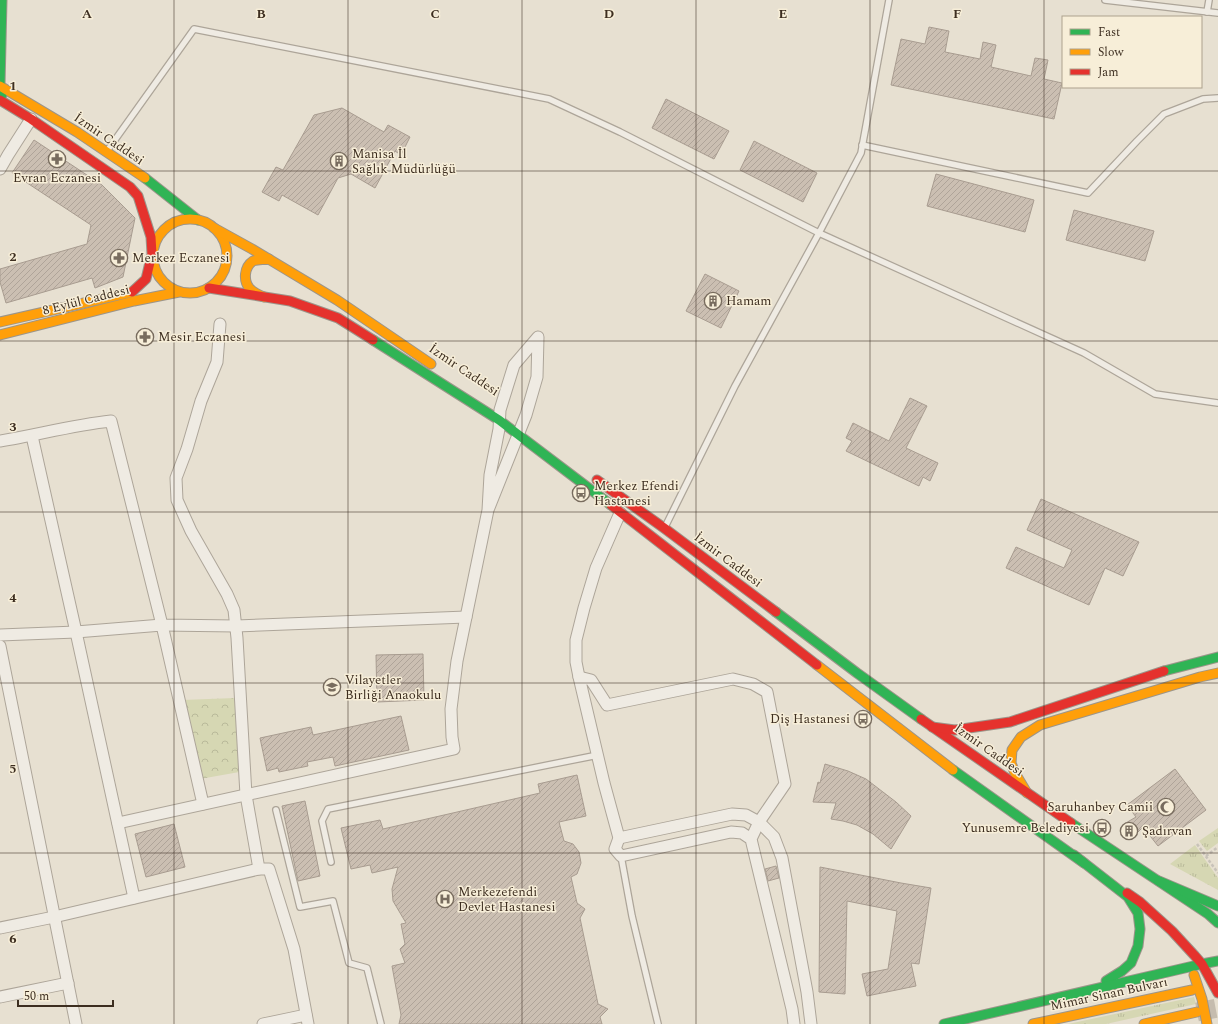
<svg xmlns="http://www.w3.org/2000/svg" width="1218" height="1024" font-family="Spectral,serif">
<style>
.grass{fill:url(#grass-tufts)}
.park{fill:url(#park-crowns)}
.building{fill:url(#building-hatch);stroke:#a89c90}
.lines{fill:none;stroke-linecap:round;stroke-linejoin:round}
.highway-tunnel{stroke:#c5bcae;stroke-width:19;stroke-dasharray:19 10;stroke-linecap:butt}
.lane-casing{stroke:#ada599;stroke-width:8}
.street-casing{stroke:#ada599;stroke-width:13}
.fast-casing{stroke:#9c958a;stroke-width:11}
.slow-casing{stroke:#9c958a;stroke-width:11}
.jam-casing{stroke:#9c958a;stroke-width:11}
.path{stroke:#c8c2b9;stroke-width:2.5;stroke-dasharray:3 2;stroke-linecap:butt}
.lane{stroke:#efebe3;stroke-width:5.5}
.street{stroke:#efebe3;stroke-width:11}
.fast{stroke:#30b455;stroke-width:9}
.slow{stroke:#ff9f0a;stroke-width:9}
.jam{stroke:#e5322d;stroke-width:9}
.grid{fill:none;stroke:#3d2e20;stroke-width:1;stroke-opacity:0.55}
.labels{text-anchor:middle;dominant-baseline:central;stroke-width:3;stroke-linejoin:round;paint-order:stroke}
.street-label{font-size:13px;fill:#3d2e20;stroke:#f7eed8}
.poi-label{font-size:13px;fill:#3d2e20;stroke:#f7eed8;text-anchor:start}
.grid-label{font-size:13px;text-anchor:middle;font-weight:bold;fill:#3d2e20;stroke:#f7eed8;stroke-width:3;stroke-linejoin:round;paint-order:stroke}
</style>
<defs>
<pattern id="grass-tufts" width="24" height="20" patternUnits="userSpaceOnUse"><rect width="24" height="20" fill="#d6d7b3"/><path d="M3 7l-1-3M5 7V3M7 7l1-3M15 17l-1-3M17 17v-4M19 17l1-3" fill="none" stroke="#b9b99a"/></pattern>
<pattern id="park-crowns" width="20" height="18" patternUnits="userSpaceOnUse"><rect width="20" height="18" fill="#d6d7b3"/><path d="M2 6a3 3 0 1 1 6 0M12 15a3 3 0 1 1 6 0" fill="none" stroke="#b9b99a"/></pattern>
<pattern id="building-hatch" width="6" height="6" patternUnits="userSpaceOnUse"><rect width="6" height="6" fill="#cbbfb2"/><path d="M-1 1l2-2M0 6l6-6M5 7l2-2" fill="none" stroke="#afa499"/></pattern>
</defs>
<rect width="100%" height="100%" fill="#e7e0d1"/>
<g class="grass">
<polygon points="1218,828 1218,843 1207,851 1199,841"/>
<polygon points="1195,845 1218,878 1218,890 1170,864"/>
<polygon points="1194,997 1196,1004 1106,1024 1068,1024"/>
</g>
<polygon class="park" points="235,698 245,771 200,779 182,700"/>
<g class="building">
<polygon points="929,27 949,31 945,52 980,59 983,42 996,45 991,67 1031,76 1035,58 1048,60 1044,79 1062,83 1054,119 891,85 901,39 925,44"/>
<polygon points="666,99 729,131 714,159 652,128"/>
<polygon points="342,108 384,132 388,125 410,137 401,155 395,151 375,188 351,174 338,178 318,215 282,195 279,201 262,192 276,167 283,170 314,115"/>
<polygon points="34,140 102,185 135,218 123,277 95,288 92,278 6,303 0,282 0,269 87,244 91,225 12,173"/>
<polygon points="754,141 817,173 803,202 740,170"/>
<polygon points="936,174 1034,200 1025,232 927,206"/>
<polygon points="1074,210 1154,231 1145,261 1066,240"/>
<polygon points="705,274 739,291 721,328 686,311"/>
<polygon points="910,398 927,406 906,448 938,463 930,481 923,477 919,486 846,451 852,441 846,438 853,423 889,441"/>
<polygon points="1041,499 1139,542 1123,576 1105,568 1089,605 1006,568 1016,547 1064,568 1072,550 1027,530"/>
<polygon points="423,654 424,700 377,702 376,655"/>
<polygon points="401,716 409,750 335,766 333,757 307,762 308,766 279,772 278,768 267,771 260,738 311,727 313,735"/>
<polygon points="825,764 848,771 866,779 896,802 911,816 891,849 873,834 857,825 843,821 831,819 836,803 813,802 818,782 820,783"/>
<polygon points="1175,769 1206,810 1158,846 1143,827 1132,838 1126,838 1124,837 1121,832 1122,827 1124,824 1136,817 1127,805"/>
<polygon points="577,775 586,816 559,822 564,841 573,844 579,852 581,863 577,874 571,877 577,903 585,909 580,918 598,1004 608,1009 600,1017 602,1024 399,1024 401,1015 392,966 405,963 400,949 405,944 401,924 406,923 393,901 392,889 398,867 372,873 370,865 351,869 341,828 380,820 383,829 540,793 538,784"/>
<polygon points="305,801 320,876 298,881 282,806"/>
<polygon points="174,824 185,867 146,877 135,834"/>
<polygon points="776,866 779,878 768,881 765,869"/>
<polygon points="820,867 901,883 931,888 919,964 911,963 916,986 867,996 862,974 888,969 897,911 847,901 845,994 819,992"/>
</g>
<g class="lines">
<polyline class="highway-tunnel" points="1197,1012 1218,1008"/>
<defs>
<g id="lane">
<polyline points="1105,0 1218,13"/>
<polyline points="1207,12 1209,0"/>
<polyline points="862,145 1088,193 1137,141 1164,114 1203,99 1218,98"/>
<polyline points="107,151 194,29 549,99 620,132 819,233 1084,353 1155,394 1218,403"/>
<polyline points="665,527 735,386 819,233 861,153 889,0"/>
<polyline points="276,810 300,907 333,901 349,963 367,968 381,1024"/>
<polyline points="621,856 632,916 658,1024"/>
<polyline points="331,862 322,821 328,809 598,755"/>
</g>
<g id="street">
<polyline points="0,169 8,155 31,119"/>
<polyline points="220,324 217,362 201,401 187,449 176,478 177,500 191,531 227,594 234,610 237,638 246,795 259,869 269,869 294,949 308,1024"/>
<polyline points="32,436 76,632 134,898"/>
<path d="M 0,441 C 37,435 73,425 111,421 L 162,625 L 236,626 L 466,617"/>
<polyline points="0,635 76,632 162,625 203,804"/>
<polyline points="0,646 76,1024"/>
<polyline points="579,677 576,662 576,640 584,608 596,568 620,513"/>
<polyline points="118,823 454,749 452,737 451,709 457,661 488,510 490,475 499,429 500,410 514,365 538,337 537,377 526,415 488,510"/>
<polyline points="619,838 732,814 746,815 759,822 774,837 782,858 807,992 811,1024"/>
<polyline points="751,839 759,822 785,784 767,692 753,684 733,679 607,705 591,680 579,677 604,783 619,838 615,849 621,856 731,832 742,833 751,839 792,1009 794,1024"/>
<polyline points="0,928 54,917 259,869"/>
<polyline points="0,997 68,983"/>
<polyline points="263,1024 306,1015"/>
</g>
<g id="fast">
<polyline points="2,0 0,86 2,95"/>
<polyline points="145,178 198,220"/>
<polyline points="373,340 499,420 611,505"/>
<polyline points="776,612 857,673 921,719"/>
<polyline points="1164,671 1218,657"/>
<polyline points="953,770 1084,863"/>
<polyline points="1071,823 1208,914 1218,923"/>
<polyline points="1074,855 1128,897 1138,913 1140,929 1138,946 1131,963 1122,971 1106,981"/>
<polyline points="1159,881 1218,906"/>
<polyline points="1202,964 1218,961"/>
<polyline points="944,1024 1202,964"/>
</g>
<g id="slow">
<polyline points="0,86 77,132 145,178"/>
<circle cx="190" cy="256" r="37"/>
<polyline points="214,228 252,249 337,300 431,364"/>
<path d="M 264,297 C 259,295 254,293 250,289 C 243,281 244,267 253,261 C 258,259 264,260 269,259"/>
<polyline points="0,322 132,292"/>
<polyline points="0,335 134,301 179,292"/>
<polyline points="817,665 953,770"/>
<polyline points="1027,793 1015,773 1011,763 1012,750 1021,737 1040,725 1200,677 1218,673"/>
<polyline points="1194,975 1202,999 1207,1024"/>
<polyline points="1033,1024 1192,990"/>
<polyline points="1144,1024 1197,1012"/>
</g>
<g id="jam">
<polyline points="0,100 31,119 130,187 138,196 151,237 152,254 146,279 132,292"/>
<polyline points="209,288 290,301 338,318 373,340"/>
<polyline points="597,480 664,528 776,612"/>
<polyline points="611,505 817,665"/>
<polyline points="921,719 1071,823"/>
<polyline points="932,727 955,730 1010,722 1164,671"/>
<polyline points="1127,893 1140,902 1172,931 1195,956 1202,964 1218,993"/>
</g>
</defs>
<use href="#lane" class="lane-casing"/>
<use href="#street" class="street-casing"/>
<use href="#fast" class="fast-casing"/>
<use href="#slow" class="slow-casing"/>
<use href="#jam" class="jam-casing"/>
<g class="path">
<polyline points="1197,844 1218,873"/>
<polyline points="1206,856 1218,847"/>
</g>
<use href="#lane" class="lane"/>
<use href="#street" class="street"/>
<use href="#fast" class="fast"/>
<use href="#slow" class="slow"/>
<use href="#jam" class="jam"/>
</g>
<path class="grid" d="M 174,0 L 174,1024M 348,0 L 348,1024M 522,0 L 522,1024M 696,0 L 696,1024M 870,0 L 870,1024M 1044,0 L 1044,1024M 0,171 L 1218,171M 0,341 L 1218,341M 0,512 L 1218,512M 0,683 L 1218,683M 0,853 L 1218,853"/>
<defs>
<symbol id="pharmacy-ring" viewBox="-11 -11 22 22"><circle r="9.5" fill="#f7eed8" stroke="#786c5e" stroke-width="1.5"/><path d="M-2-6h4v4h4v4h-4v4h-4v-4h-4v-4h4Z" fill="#786c5e"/></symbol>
<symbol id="building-ring" viewBox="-11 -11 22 22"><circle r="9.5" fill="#f7eed8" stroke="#786c5e" stroke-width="1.5"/><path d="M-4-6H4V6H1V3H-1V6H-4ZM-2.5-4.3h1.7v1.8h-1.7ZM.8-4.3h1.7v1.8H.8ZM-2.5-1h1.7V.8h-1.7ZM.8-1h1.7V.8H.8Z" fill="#786c5e"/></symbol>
<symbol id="bus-ring" viewBox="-11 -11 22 22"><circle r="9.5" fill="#f7eed8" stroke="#786c5e" stroke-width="1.5"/><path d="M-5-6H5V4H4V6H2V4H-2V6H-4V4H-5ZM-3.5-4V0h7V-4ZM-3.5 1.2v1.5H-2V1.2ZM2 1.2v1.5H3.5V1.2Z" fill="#786c5e"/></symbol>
<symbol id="school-ring" viewBox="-11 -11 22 22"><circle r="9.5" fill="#f7eed8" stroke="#786c5e" stroke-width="1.5"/><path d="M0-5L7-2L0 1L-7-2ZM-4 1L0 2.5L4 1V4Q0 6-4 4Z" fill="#786c5e"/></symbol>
<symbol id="mosque-ring" viewBox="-11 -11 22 22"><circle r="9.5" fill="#f7eed8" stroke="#786c5e" stroke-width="1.5"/><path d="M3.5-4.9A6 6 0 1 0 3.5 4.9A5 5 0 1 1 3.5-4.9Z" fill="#786c5e"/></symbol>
<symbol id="hospital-ring" viewBox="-11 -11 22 22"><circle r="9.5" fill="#f7eed8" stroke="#786c5e" stroke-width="1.5"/><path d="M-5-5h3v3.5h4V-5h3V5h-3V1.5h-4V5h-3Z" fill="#786c5e"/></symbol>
</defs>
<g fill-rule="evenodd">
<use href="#pharmacy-ring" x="47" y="149" width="20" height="20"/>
<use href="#building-ring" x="329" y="151" width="20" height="20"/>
<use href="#pharmacy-ring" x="109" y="248" width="20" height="20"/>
<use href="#building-ring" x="703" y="291" width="20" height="20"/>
<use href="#pharmacy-ring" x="135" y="327" width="20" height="20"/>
<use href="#bus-ring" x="571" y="483" width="20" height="20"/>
<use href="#school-ring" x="322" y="677" width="20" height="20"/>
<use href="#bus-ring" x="853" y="709" width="20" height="20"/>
<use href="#mosque-ring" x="1156" y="797" width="20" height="20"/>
<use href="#bus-ring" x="1092" y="818" width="20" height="20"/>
<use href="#building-ring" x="1119" y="821" width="20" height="20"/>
<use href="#hospital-ring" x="435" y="889" width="20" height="20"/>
</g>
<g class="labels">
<g class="street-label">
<text transform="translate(109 139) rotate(34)">İzmir Caddesi</text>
<text transform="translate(86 300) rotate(-14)">8 Eylül Caddesi</text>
<text transform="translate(464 370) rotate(34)">İzmir Caddesi</text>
<text transform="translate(728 560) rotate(37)">İzmir Caddesi</text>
<text transform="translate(989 750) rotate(35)">İzmir Caddesi</text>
<text transform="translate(1109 994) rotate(-12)">Mimar Sinan Bulvarı</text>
</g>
<g class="poi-label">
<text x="352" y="154">Manisa İl<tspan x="352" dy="15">Sağlık Müdürlüğü</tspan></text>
<text x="57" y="178" text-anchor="middle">Evran Eczanesi</text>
<text x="132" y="258">Merkez Eczanesi</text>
<text x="726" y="301">Hamam</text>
<text x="158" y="337">Mesir Eczanesi</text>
<text x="594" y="486">Merkez Efendi<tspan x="594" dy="15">Hastanesi</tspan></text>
<text x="345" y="680">Vilayetler<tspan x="345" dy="15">Birliği Anaokulu</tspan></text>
<text x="850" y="719" text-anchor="end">Diş Hastanesi</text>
<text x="1153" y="807" text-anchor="end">Saruhanbey Camii</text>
<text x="1089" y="828" text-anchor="end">Yunusemre Belediyesi</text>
<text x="1142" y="831">Şadırvan</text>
<text x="458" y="892">Merkezefendi<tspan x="458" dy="15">Devlet Hastanesi</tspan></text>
</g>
</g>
<g class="grid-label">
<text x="87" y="18">A</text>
<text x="261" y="18">B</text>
<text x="435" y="18">C</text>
<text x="609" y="18">D</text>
<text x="783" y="18">E</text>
<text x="957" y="18">F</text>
<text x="13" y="90">1</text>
<text x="13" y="261">2</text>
<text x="13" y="431">3</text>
<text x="13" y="602">4</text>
<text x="13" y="773">5</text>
<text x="13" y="943">6</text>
</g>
<rect x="1062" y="16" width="140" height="72" fill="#f7eed8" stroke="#ada18e"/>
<rect x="1070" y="29" width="20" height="6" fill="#30b455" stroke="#ada18e"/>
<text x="1098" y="36" font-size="12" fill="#3d2e20">Fast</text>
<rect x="1070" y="49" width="20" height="6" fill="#ff9f0a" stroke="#ada18e"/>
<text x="1098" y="56" font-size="12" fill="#3d2e20">Slow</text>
<rect x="1070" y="69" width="20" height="6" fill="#e5322d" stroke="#ada18e"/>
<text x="1098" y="76" font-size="12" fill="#3d2e20">Jam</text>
<path d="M18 1000v6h95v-6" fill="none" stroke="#3d2e20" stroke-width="2"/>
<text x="24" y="1000" font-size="12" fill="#3d2e20" stroke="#f7eed8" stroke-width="3" paint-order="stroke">50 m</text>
</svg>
